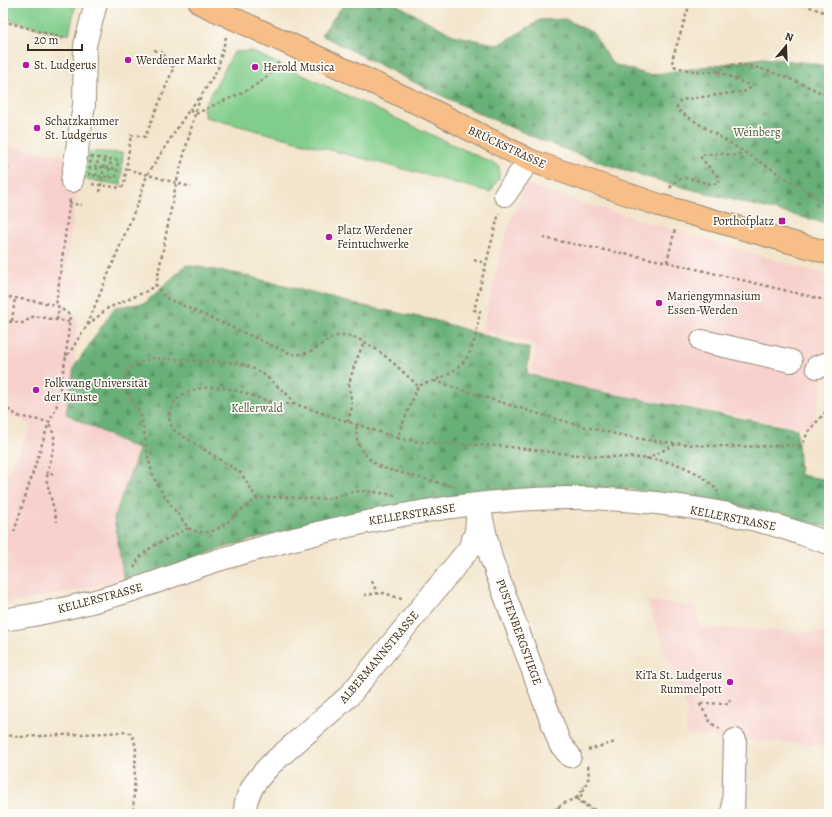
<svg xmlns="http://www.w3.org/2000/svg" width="832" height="817" font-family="Alegreya,serif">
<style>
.built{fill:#f7d0cb}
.green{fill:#81cd8b;stroke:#5e7c54}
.forest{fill:url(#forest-firs);stroke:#526d4a}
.garden{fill:url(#garden-furrows);stroke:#5e7c54}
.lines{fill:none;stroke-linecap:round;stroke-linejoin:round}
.minor-casing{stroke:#978875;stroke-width:24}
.major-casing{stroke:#978875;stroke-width:24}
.path{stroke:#978875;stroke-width:2.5;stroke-dasharray:3 3;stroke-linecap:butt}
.minor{stroke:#fff;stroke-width:22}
.major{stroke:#f7be88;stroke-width:22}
.poi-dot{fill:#b5179e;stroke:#fdfcf7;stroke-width:1.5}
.labels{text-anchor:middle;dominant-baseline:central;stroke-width:3.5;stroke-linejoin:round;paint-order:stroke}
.poi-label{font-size:12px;fill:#3b2a1e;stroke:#fdfcf7;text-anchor:start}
.park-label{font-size:12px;fill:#505b3f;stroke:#fdfcf7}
.street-label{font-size:12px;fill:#3b2a1e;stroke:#fdfcf7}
</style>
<defs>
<pattern id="forest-firs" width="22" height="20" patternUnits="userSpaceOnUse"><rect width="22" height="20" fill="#68b077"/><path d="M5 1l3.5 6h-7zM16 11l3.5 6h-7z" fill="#578f61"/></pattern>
<pattern id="garden-furrows" width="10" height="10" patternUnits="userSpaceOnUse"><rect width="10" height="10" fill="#81cd8b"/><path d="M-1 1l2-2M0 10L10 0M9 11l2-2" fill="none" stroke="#70b078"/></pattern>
</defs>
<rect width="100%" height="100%" fill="#fdfcf7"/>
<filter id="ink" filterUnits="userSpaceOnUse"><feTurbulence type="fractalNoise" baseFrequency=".025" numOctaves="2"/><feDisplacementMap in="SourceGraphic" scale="8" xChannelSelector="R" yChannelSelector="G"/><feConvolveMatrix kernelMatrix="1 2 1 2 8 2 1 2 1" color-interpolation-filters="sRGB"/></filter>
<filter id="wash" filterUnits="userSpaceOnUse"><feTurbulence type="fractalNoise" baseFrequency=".012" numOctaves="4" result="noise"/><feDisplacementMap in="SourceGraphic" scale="16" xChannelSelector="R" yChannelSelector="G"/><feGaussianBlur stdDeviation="0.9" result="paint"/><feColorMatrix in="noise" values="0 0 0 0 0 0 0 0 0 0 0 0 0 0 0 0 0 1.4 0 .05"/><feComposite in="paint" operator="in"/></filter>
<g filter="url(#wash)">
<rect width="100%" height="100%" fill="#f3e5cc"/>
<g class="built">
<polygon points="3,145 81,159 65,278 81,281 77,300 63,297 62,305 75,314 78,322 74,367 66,414 139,450 114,518 124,581 3,604 3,485 32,425 3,413"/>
<polygon points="525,183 546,192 829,276 829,357 812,429 596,390 531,373 536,344 482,331 502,247"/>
<polygon points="647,601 695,606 700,628 829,633 829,746 739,739 726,779 717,737 686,735 687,710"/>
</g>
<g class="green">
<polygon points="3,3 76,3 69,34 60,34 3,18"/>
<polygon points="251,51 499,166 499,178 490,192 205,117 203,108 234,52"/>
</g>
<g class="forest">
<path d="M 345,3 L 394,3 L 453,35 L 499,45 L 540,20 L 565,19 L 593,33 L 613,64 L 649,75 L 763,58 L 810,63 L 829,67 L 829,224 C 760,206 689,191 621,169 C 517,136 419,85 321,35 Z"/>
<path d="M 186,265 L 239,274 L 358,305 L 434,320 L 530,349 L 527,374 L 596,391 L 797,429 L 800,475 L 829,480 L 829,528 C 748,505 664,488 580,487 C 525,485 471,494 418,503 C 353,514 290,528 227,547 C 206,553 187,562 166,569 C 152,573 138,576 124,581 L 114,518 L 139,450 L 66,414 L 74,367 L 115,307 L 145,303 Z"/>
</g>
<polygon class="garden" points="86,151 123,153 121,185 82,179"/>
</g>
<g filter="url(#ink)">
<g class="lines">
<defs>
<g id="minor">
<polyline points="72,181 84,105 85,45 96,3"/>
<polyline points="505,195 529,160"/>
<polyline points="702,341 791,361"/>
<polyline points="817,367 829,363"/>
<polyline points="481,515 491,558 560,744 570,756"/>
<path d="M 3,620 C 44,614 84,605 123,593 C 160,582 195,566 232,556 C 342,524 464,497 579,498 C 641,499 722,509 781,527 C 797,532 813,538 829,543"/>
<path d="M 245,814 C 244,794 257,779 270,765 L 349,696 L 469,549 L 476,532 L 478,505"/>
<polyline points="733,814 735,740"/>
</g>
<polyline id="major" points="200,3 430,109 529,160 659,205 829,253"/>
</defs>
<use href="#minor" class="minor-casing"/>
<use href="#major" class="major-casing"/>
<g class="path">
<path d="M 690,3 L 672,60 L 674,66 C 688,71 703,73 717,71 C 722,70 725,66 731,65 C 756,62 806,85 829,97"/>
<polyline points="798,3 824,12"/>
<polyline points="3,21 66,39"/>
<path d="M 226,37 L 218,68 L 201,96 L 195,114 L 176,184 L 156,285 L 164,297 L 291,354 C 312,356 314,347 332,338 C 357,324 401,370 418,386"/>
<polyline points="718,71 748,85 750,88 747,91 681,100 678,103 677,108 680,112 829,205"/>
<polyline points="189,110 199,98"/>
<path d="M 196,114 C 224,98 262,91 280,61"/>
<polygon points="91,157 118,160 116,178 89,175"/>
<polyline points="94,166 117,169"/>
<polyline points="127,169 191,187"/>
<polyline points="96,176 98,157"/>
<polyline points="109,177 111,159"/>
<polyline points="3,181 4,172 9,168"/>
<polyline points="92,184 121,188 124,185 131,135 145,137 174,67 162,62 165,54 152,49"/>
<path d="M 670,188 C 685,166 699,188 719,183 L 719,178 L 701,158 L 701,155 L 719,153 L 736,156 L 743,151"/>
<polyline points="100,192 105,159"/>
<polyline points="69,203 82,205"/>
<polyline points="543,238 667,262 829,301"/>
<polyline points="474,260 486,263"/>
<polyline points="667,262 675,229"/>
<polyline points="3,296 56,305"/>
<polyline points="57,320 59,307"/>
<polyline points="3,321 23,323 34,316 69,322"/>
<polyline points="12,321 15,298"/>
<polyline points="88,325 108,308 145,292 156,285"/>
<polyline points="66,356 70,315 56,305 70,199"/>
<path d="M 434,381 C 501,402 567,425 636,438 C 688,447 744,448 797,445 L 803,443 L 808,432 L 829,408"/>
<polyline points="3,406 18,416 49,422"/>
<polyline points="348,422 352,406 349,384 354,366 364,342"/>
<path d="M 357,426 C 353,445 366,459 383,468 L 455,487"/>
<path d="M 397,438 C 433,445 464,444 500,446 C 530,449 561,454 591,456 C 618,458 650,456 676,464 C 691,469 709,479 718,492"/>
<polyline points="646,459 678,443"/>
<polyline points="47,474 54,446 54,435 49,423"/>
<polyline points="53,474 49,473 46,478 57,522"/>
<path d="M 395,495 C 384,494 373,491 362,491 C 347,491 335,499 320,499 C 306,499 268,494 256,500 C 233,511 218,544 188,528 C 178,513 160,493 154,477 C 146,457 146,437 141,417 C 139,409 132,402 129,395 C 117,372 132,363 153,358 L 239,363 L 250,367 L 262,373 L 289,396 L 295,404 L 397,438 L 418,386 C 466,371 473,359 480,311 L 474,310 L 499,213"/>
<path d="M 257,499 L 241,473 L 175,431 C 170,425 167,417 171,409 C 179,387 210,385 230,389 C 253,394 271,406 295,404"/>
<polyline points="14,532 49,422 56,409 66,356 70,352 87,325 139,200 147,175 189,110 195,114"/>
<path d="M 134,568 C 143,545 169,540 188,528"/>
<polyline points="372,581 377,593"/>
<polyline points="364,595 384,593 402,599"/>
<polyline points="720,729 711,723 699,703 729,704 730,698"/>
<polyline points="3,734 19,737 127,732 132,734 136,747 133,814"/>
<polyline points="588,750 615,742"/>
<polyline points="577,798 584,787"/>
<polyline points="577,799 601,814"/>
<polyline points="580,802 597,814"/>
<polyline points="549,814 562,804 581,796 589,777 588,765"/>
<polyline points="553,814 559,807"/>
</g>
<use href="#minor" class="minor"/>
<use href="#major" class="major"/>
</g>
</g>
<g class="poi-dot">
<circle cx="128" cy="60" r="4"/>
<circle cx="26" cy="65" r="4"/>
<circle cx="255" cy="67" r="4"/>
<circle cx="37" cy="128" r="4"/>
<rect x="778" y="217" width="8" height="8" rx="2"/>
<circle cx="329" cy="237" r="4"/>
<circle cx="659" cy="303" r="4"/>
<circle cx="36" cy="390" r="4"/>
<circle cx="730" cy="682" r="4"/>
</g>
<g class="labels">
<g class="poi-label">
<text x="136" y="60">Werdener Markt</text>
<text x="34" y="65">St. Ludgerus</text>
<text x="263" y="67">Herold Musica</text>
<text x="45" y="121">Schatzkammer<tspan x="45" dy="14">St. Ludgerus</tspan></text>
<text x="774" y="221" text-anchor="end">Porthofplatz</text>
<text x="337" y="230">Platz Werdener<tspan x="337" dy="14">Feintuchwerke</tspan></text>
<text x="667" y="296">Mariengymnasium<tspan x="667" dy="14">Essen-Werden</tspan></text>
<text x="44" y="383">Folkwang Universität<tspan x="44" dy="14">der Künste</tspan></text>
<text x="722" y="675" text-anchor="end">KiTa St. Ludgerus<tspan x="722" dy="14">Rummelpott</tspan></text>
</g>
<g class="park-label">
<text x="757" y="132">Weinberg</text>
<text x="257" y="408">Kellerwald</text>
</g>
<g class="street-label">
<text transform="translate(507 147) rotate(25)">BRÜCKSTRASSE</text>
<text transform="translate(412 514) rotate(-9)">KELLERSTRASSE</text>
<text transform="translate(733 518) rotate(11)">KELLERSTRASSE</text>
<text transform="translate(100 598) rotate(-15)">KELLERSTRASSE</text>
<text transform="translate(519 632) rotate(70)">PUSTENBERGSTIEGE</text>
<text transform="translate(379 657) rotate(-50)">ALBERMANNSTRASSE</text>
</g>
</g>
<rect width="832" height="817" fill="none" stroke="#fdfcf7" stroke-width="16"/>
<g transform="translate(786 46) rotate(19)" stroke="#fdfcf7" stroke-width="3" paint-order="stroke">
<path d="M0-3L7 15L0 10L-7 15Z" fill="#3b2a1e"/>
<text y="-6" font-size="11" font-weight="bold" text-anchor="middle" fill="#3b2a1e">N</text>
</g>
<path d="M28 44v6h54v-6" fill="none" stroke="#3b2a1e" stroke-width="2"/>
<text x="34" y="44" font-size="12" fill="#3b2a1e" stroke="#fdfcf7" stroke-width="3" paint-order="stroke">20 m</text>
</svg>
